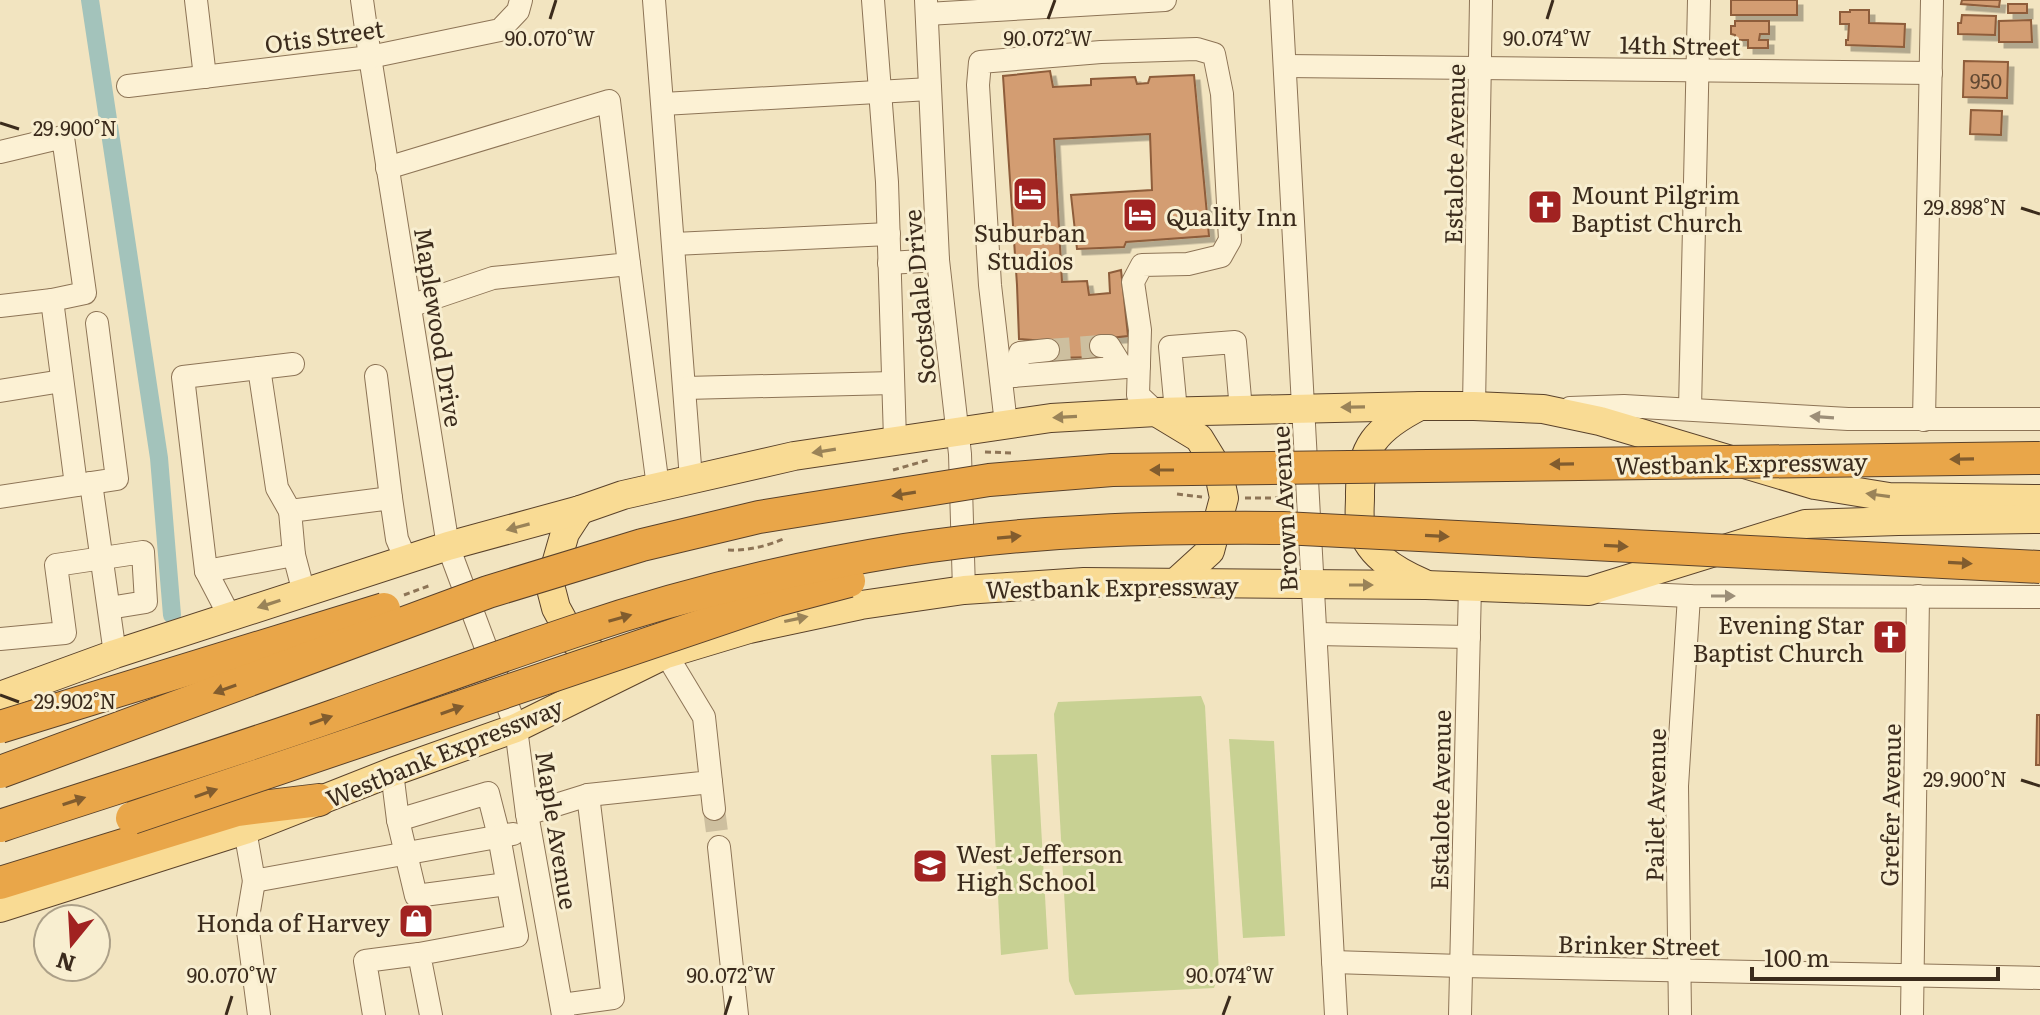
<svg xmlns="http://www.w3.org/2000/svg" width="2040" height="1015" font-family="Literata,serif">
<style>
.green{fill:#c8d193}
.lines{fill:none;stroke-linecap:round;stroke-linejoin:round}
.canal{stroke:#a3c3bb;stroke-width:18}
.building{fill:#d39d72;stroke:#8e5d3a;stroke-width:2;filter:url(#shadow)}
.minor-tunnel{stroke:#cdbf9f;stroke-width:22;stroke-dasharray:22 11;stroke-linecap:butt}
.minor-casing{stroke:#8d7456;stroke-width:24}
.major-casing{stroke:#5a422b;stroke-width:30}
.highway-casing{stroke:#5a422b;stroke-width:34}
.path{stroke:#8d7456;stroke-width:3;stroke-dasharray:6 4;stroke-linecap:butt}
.minor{stroke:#fcf1d4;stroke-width:22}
.major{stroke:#f9db94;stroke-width:28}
.highway{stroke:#e9a649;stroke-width:32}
.highway-bridge-casing{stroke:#5a422b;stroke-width:34;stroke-linecap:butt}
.highway-bridge{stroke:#e9a649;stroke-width:32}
.oneway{fill:#9a8358}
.oneway2{fill:#9c8e78}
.oneway3{fill:#815c2e}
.ticks{fill:none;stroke:#3b2b1c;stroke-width:3}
.labels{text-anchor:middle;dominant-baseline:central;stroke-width:6;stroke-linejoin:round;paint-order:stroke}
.number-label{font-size:20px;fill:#614832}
.street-label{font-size:24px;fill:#3b2b1c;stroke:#f8eed0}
.poi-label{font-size:24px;fill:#3b2b1c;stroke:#f8eed0;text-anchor:start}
.ticks-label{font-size:20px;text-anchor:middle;fill:#3b2b1c;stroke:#f8eed0;stroke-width:6;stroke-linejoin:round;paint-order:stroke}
</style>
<defs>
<filter id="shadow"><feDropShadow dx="5.5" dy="5.5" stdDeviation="0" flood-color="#0004"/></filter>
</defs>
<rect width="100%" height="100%" fill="#f2e4c0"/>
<g class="green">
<polygon points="1201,696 1205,706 1219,973 1214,988 1075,995 1069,981 1054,714 1058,702"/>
<polygon points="1229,739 1274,741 1285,936 1243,938"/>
<polygon points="1037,754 1048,949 1001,955 991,755"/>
</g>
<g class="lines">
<polyline class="canal" points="90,0 159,458 172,615"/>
</g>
<g class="building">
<rect x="1731" y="0" width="66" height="15"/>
<polygon points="1962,0 2000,0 1999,7 1961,4"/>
<rect x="2008" y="4" width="19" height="9"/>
<polygon points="1850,10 1869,10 1869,23 1905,24 1904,47 1846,45 1846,40 1848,40 1849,24 1840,24 1840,12 1850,12"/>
<polygon points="1962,15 1996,16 1995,35 1958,34 1958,23 1961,23"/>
<polygon points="2031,20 2032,42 1999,42 1999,21"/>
<polygon points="1735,21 1769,21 1769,34 1760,34 1759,40 1768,40 1768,48 1748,48 1748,40 1735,40 1735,35 1731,34 1731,26 1735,26"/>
<polygon points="1964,61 2008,62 2007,98 1963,97"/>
<polygon points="1050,71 1053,87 1091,85 1091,79 1135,77 1137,84 1148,83 1150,77 1194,75 1209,236 1126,242 1124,247 1077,249 1071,195 1152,190 1150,134 1054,139 1062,282 1087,281 1089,295 1110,293 1109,273 1121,270 1128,336 1101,339 1100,357 1050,358 1046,341 1019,339 1017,285 1003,76"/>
<polygon points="1971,110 2002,111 2001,135 1970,134"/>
<polygon points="2037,715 2040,715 2040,765 2036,765"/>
</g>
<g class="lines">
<g class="minor-tunnel">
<polyline points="1048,350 1101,346"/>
<polyline points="714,809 719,847"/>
</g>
<defs>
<g id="minor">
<polyline points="196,0 205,77"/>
<polyline points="362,0 370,57 448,546 516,728 527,814 563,1015"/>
<polyline points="654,0 691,479"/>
<polyline points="873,0 887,182 895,439"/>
<polyline points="926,0 938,260 960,454 964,590"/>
<polyline points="1281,0 1336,1015"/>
<polyline points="927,14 1165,0"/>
<polyline points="1285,66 1931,73"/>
<polyline points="128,86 370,57 500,30 518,11 521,0"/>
<polyline points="663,104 930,89"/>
<polyline points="0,152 63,137 85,293 52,300 76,485"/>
<polyline points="387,168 609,101 629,264 493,278 410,306"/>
<polyline points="674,244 889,234"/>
<polyline points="889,263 938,260"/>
<polyline points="629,264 658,487"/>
<polyline points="0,306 52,300"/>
<polyline points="1101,346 1109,346 1122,367"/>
<polyline points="259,368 277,488 290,511"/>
<polyline points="376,376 391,498"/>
<polyline points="1014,376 1020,353 1048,350"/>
<polyline points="1001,377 1139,366"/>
<polyline points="685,388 893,383"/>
<polyline points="0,391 62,381"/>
<polyline points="1474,406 1481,0"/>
<polyline points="1570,408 1624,406 1848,419 2040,419"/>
<polyline points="1690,409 1699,0"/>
<polyline points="1176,411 1170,347 1235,342 1241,410"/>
<polyline points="1924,420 1932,0"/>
<polyline points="1006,424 990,285 978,85 980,62 1101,52 1197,49 1214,54 1222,94 1230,240 1221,256 1188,264 1142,265 1133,282 1140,330 1138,395 1156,412"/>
<polyline points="91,483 115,654"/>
<polyline points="0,497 117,479 97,323"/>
<polyline points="206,571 294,555"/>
<polyline points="1602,592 1689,596 2040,597"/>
<polyline points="304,593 294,555 290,511 391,498 397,539 406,560"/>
<polyline points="230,617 206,571 183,377 293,364"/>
<polyline points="1316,634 1469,637"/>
<polyline points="0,639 65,633 56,565 143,552 146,602 109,608"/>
<polyline points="392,772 398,820 416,896 507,884"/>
<polyline points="711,782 714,809"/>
<polyline points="527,814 588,795 711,782 704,717 666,654"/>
<polyline points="398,820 488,793 499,836 517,936 419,954 431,1015"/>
<polyline points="245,830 254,881 513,834"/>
<polyline points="719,847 737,1015"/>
<polyline points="254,881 247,923 259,1015"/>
<polyline points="1333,962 1461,966 2040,978"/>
<polyline points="562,1005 613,998 588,795"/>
<polyline points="374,1015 365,961 419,954"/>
<polyline points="1460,1015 1470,586"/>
<polyline points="1680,1015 1677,786 1689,596"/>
<polyline points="1912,1015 1918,596"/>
</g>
<g id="major">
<path d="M 1420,406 C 1377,428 1359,447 1360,497 C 1360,505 1359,513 1360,521 C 1365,554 1396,571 1423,583"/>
<polyline points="1156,412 1199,438 1218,469 1224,498 1210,551 1176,582"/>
<polyline points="580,510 565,533 550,585 556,608 574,641 596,655 618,660"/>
<polyline points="0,696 115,654 448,546 580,510 623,495 794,456 1051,418 1156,412 1421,406 1474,406 1543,409 1600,421 1815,485 1889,497 2040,499"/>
<polyline points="0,908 245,830 392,772 516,728 666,654 749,629 861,605 964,590 1084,582 1426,585 1589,591 1805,524 1898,521 2040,519"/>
</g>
<polyline id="highway" points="0,883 237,810 319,800"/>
</defs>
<use href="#minor" class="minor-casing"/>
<use href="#major" class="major-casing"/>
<use href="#highway" class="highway-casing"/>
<g class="path">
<polyline points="985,452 1012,453"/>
<polyline points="893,470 928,460"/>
<polyline points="1177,494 1202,497"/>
<polyline points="1245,498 1290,498"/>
<path d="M 728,550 C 748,551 767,546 786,538"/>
<polyline points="404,595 431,585"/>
</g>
<use href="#minor" class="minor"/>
<use href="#major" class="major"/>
<use href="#highway" class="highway"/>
<defs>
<g id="highway-bridge">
<polyline points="0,727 384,609"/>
<polyline points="0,772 488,592 642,545 759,517 989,480 1112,470 2040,458"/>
<polyline points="132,818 777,600 849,581"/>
<path d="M 0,826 C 112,789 225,754 336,715 C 415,687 495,658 575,631 C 681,595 793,568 904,550 C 1030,530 1156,527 1283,528 L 2040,567"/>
</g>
</defs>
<use href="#highway-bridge" class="highway-bridge-casing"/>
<use href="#highway-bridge" class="highway-bridge"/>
</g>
<defs><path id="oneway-solid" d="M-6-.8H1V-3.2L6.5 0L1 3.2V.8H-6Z" transform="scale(2)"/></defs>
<g class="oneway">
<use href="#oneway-solid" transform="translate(1353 407) rotate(179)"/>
<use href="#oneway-solid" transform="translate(1065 417) rotate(177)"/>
<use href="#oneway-solid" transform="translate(824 451) rotate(171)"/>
<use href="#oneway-solid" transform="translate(1878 495) rotate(-172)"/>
<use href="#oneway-solid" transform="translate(518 527) rotate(165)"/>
<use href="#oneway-solid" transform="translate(1361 585)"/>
<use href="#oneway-solid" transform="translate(269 604) rotate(162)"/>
<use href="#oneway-solid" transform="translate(796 619) rotate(-12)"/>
</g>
<g class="oneway2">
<use href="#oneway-solid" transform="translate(1822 417) rotate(-176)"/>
<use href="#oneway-solid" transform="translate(1723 596)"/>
</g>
<g class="oneway3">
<use href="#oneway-solid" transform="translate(1962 459) rotate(179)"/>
<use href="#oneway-solid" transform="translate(1562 464) rotate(179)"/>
<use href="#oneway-solid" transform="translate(1162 470) rotate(180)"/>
<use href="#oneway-solid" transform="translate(904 494) rotate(171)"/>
<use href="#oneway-solid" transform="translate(1437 536) rotate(3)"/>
<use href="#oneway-solid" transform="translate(1009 537) rotate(-5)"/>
<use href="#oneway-solid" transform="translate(1616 546) rotate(3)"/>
<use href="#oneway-solid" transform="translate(1960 563) rotate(3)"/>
<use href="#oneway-solid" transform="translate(620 618) rotate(-16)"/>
<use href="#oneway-solid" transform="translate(225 689) rotate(160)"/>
<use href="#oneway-solid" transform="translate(452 710) rotate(-19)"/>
<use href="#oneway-solid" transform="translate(321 720) rotate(-19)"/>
<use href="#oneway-solid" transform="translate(206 793) rotate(-19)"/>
<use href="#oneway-solid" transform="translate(74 801) rotate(-18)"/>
</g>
<path class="ticks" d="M 550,19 L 556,0M 1048,19 L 1055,0M 1547,19 L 1553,0M 0,123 L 19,129M 2021,208 L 2040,214M 0,695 L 19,702M 2021,780 L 2040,786M 226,1015 L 232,996M 725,1015 L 731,996M 1223,1015 L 1230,996"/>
<defs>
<symbol id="hotel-square" viewBox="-11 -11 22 22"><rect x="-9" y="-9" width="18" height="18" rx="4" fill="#a12221" stroke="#f8eed0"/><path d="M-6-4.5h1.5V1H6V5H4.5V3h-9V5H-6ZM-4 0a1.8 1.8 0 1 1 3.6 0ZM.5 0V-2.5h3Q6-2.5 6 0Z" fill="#fff"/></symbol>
<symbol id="church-square" viewBox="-11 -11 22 22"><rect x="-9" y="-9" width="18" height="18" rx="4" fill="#a12221" stroke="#f8eed0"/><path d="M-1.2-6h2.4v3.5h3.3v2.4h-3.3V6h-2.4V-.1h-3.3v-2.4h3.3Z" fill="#fff"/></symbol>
<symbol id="school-square" viewBox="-11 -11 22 22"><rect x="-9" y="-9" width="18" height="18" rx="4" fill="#a12221" stroke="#f8eed0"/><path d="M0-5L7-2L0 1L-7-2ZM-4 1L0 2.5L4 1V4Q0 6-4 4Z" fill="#fff"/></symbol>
<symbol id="shop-square" viewBox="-11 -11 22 22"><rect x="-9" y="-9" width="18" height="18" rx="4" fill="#a12221" stroke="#f8eed0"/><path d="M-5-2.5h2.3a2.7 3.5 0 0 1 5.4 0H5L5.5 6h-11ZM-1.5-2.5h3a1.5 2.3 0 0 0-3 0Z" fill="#fff"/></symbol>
</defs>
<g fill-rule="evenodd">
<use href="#hotel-square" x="1010" y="174" width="40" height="40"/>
<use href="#church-square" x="1525" y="187" width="40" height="40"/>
<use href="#hotel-square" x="1120" y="195" width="40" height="40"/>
<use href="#church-square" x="1870" y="617" width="40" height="40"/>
<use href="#school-square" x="910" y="846" width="40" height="40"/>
<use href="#shop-square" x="396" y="901" width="40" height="40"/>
</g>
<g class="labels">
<g class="number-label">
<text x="1986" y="80">950</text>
</g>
<g class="street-label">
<text transform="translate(324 35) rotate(-8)">Otis Street</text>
<text transform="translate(1680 44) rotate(1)">14th Street</text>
<text transform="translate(1453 154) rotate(-89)">Estalote Avenue</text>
<text transform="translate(918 297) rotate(-95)">Scotsdale Drive</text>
<text transform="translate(440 327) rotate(81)">Maplewood Drive</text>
<text transform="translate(1741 462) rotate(-1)">Westbank Expressway</text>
<text transform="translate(1283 509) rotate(-93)">Brown Avenue</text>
<text transform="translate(1112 586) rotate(-1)">Westbank Expressway</text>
<text transform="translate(444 751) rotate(-22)">Westbank Expressway</text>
<text transform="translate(1439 800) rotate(-89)">Estalote Avenue</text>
<text transform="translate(1654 805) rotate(-89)">Pailet Avenue</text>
<text transform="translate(1889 805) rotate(-89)">Grefer Avenue</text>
<text transform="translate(558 830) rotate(81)">Maple Avenue</text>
<text transform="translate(1639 944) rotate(1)">Brinker Street</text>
</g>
<g class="poi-label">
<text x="1571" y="193">Mount Pilgrim<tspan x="1571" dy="28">Baptist Church</tspan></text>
<text x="1166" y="215">Quality Inn</text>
<text x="1030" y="231" text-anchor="middle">Suburban<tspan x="1030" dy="28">Studios</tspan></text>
<text x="1864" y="623" text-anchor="end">Evening Star<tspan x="1864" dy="28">Baptist Church</tspan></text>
<text x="956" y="852">West Jefferson<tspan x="956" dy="28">High School</tspan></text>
<text x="390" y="921" text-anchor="end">Honda of Harvey</text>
</g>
</g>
<g class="ticks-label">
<text x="550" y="46">90.070°W</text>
<text x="1048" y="46">90.072°W</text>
<text x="1547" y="46">90.074°W</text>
<text x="75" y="136">29.900°N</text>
<text x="1965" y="215">29.898°N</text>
<text x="75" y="709">29.902°N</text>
<text x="1965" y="787">29.900°N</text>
<text x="232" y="983">90.070°W</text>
<text x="731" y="983">90.072°W</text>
<text x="1230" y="983">90.074°W</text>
</g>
<g transform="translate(72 943) rotate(198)"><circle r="38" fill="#f8eed0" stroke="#aca088" stroke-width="2"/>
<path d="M0-6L14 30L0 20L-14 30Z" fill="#a12221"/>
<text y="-12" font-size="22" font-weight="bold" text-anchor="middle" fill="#3b2b1c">N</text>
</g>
<path d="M1752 967v12h246v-12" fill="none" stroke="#3b2b1c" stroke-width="4"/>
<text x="1764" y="967" font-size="24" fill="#3b2b1c" stroke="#f8eed0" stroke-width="6" paint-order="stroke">100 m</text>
</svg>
